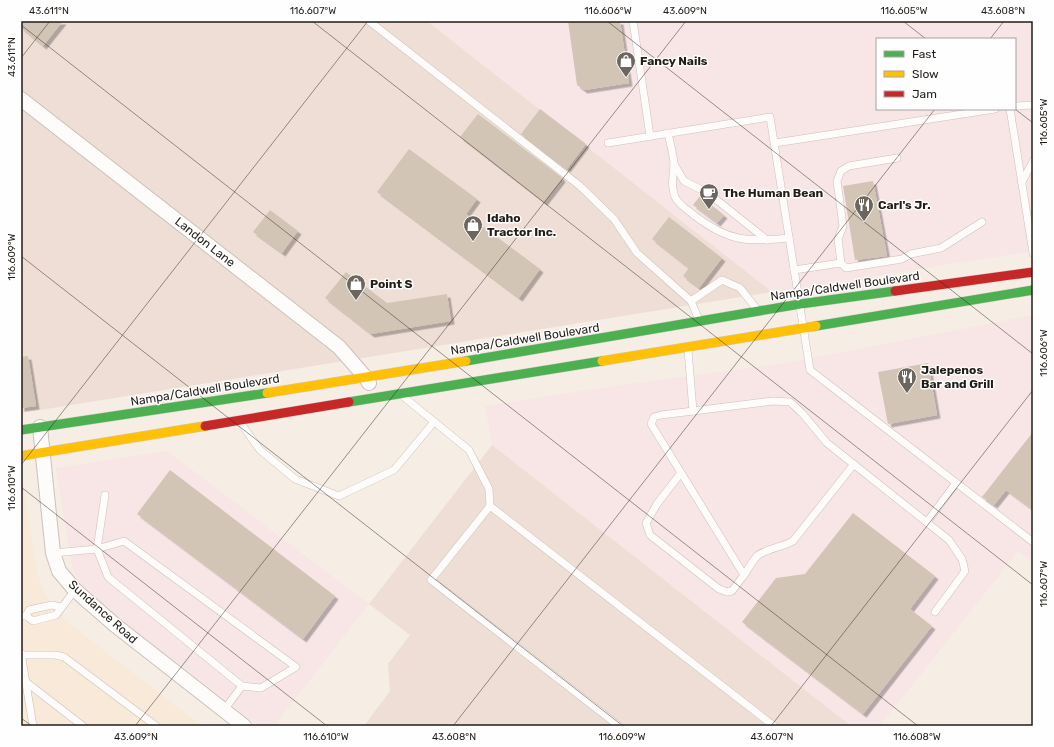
<svg xmlns="http://www.w3.org/2000/svg" width="1054" height="747" font-family="Rubik,sans-serif">
<style>
.commercial{fill:#f8e5e6;fill-rule:evenodd}
.industrial{fill:#efded5}
.built{fill:#f9e9d8}
.building{fill:#d3c5b5;filter:url(#shadow)}
.lines{fill:none;stroke-linecap:round;stroke-linejoin:round}
.lane-casing{stroke:#c9c2ba;stroke-width:8}
.street-casing{stroke:#c9c2ba;stroke-width:16}
.fast-casing{stroke:#d0cbc7;stroke-width:10}
.slow-casing{stroke:#d0cbc7;stroke-width:10}
.jam-casing{stroke:#d0cbc7;stroke-width:10}
.lane{stroke:#fefcfb;stroke-width:7}
.street{stroke:#fefcfb;stroke-width:14}
.fast{stroke:#4caf50;stroke-width:9}
.slow{stroke:#ffc107;stroke-width:9}
.jam{stroke:#c62828;stroke-width:9}
.ticks{fill:none;stroke:#221d17;stroke-width:1;stroke-opacity:0.45}
.labels{text-anchor:middle;dominant-baseline:central;stroke-width:3;stroke-linejoin:round;paint-order:stroke}
.poi-label{font-size:12px;font-weight:bold;fill:#221d17;stroke:#fefefe;text-anchor:start}
.street-label{font-size:12px;fill:#221d17;stroke:#fefefe}
.neatline{fill:none;stroke:#221d17;stroke-width:1.5}
.ticks-label{font-size:10px;text-anchor:middle;fill:#221d17}
</style>
<defs>
<filter id="shadow"><feDropShadow dx="3.5" dy="3.5" stdDeviation="0" flood-color="#0004"/></filter>
</defs>
<rect width="100%" height="100%" fill="#f6ede4"/>
<g class="commercial">
<path d="M 427,21 L 1033,21 L 1033,251 L 772,292 ZM 877,39 L 1015,39 L 1015,109 L 877,109 Z"/>
<polygon points="1033,315 1033,562 1018,551 880,726 851,726 492,445 485,406 608,387 787,363"/>
<polygon points="167,451 369,604 274,726 259,726 94,599 80,584 72,567 56,468"/>
</g>
<g class="industrial">
<polygon points="21,21 427,21 772,292 21,413"/>
<polygon points="492,445 851,726 364,726 390,691 388,664 410,635 369,604"/>
</g>
<polygon class="built" points="22,473 36,568 42,587 55,609 72,626 202,726 21,726"/>
<g class="building">
<polygon points="21,21 63,21 43,46 21,28"/>
<polygon points="568,21 620,21 629,83 584,90 577,85"/>
<polygon points="540,109 586,144 567,169 521,134"/>
<polygon points="478,114 561,177 562,179 544,202 460,137"/>
<polygon points="409,149 477,199 466,214 540,269 519,298 377,192"/>
<polygon points="873,181 887,256 855,260 843,186"/>
<polygon points="700,196 724,215 717,223 693,205"/>
<polygon points="270,210 298,231 282,253 253,232"/>
<polygon points="669,217 722,258 699,288 683,276 689,268 652,239"/>
<polygon points="346,272 387,303 447,294 451,321 371,334 325,298"/>
<polygon points="28,356 36,406 21,408 21,357"/>
<polygon points="928,363 937,415 888,424 878,372"/>
<polygon points="1033,432 1033,510 1006,490 994,505 982,497"/>
<polygon points="170,470 335,596 303,639 137,514"/>
<polygon points="853,513 935,576 910,609 932,626 863,714 742,622 776,578 805,574"/>
</g>
<g class="lines">
<defs>
<g id="lane">
<polyline points="369,21 580,186 614,219 637,253 691,301 699,320"/>
<polyline points="633,21 650,136"/>
<polyline points="1015,106 1033,105"/>
<polyline points="1010,109 1033,253"/>
<path d="M 668,133 C 670,143 673,153 674,163 C 674,176 670,183 675,197 C 679,205 688,210 695,216 C 729,242 748,242 789,238"/>
<polyline points="608,143 770,117 810,370 1033,542"/>
<polyline points="775,143 995,109"/>
<polyline points="897,158 849,166 841,171 837,181 843,226 838,239 841,263 846,268 902,259 911,254 941,248 982,222"/>
<polyline points="674,164 684,181 708,193 767,240"/>
<polyline points="1022,182 1033,161"/>
<polyline points="794,270 841,263"/>
<polyline points="691,301 722,280 740,288 756,308"/>
<polyline points="688,350 693,411"/>
<polyline points="405,398 469,450 489,489 490,506"/>
<polyline points="240,422 260,450 295,479 339,496 394,470 434,422"/>
<path d="M 854,464 L 793,541 C 783,547 765,549 757,556 C 752,562 748,569 744,575 L 651,424 L 654,417 L 661,415 L 773,401 L 790,402 L 802,413 L 827,443 L 949,540 L 962,559 L 965,571 L 935,612"/>
<polyline points="680,474 657,504 646,523 650,535 719,589 727,592 732,591 744,575"/>
<polyline points="105,495 97,549 108,577 242,686"/>
<polyline points="927,522 956,483"/>
<polyline points="53,553 97,549 124,541 296,667 261,688 242,686 224,710"/>
<polyline points="21,616 26,616 33,621 56,615 75,590"/>
<polyline points="26,616 29,610 52,605 60,607"/>
<polyline points="21,653 33,726"/>
<polyline points="21,655 55,655 64,657 156,726"/>
<polyline points="26,682 83,726"/>
<polyline points="619,726 431,580 490,506 774,726"/>
</g>
<g id="street">
<polyline points="21,99 339,347 366,378 369,383"/>
<polyline points="40,427 53,553 59,571 75,590 115,625 244,726"/>
</g>
<g id="fast">
<polyline points="816,326 1033,290"/>
<polyline points="466,361 800,304 895,291"/>
<polyline points="349,402 602,361"/>
<polyline points="21,430 267,393"/>
</g>
<g id="slow">
<polyline points="602,361 816,326"/>
<polyline points="267,393 466,361"/>
<polyline points="21,456 205,426"/>
</g>
<g id="jam">
<polyline points="895,291 1033,272"/>
<polyline points="205,426 349,402"/>
</g>
</defs>
<use href="#lane" class="lane-casing"/>
<use href="#street" class="street-casing"/>
<use href="#fast" class="fast-casing"/>
<use href="#slow" class="slow-casing"/>
<use href="#jam" class="jam-casing"/>
<use href="#lane" class="lane"/>
<use href="#street" class="street"/>
<use href="#fast" class="fast"/>
<use href="#slow" class="slow"/>
<use href="#jam" class="jam"/>
</g>
<path class="ticks" d="M 312,21 L 1033,585M 607,21 L 1033,354M 903,21 L 926,39M 21,25 L 918,726M 990,39 L 1004,21M 21,58 L 50,21M 1015,109 L 1033,123M 21,256 L 623,726M 21,465 L 368,21M 21,487 L 327,726M 21,718 L 32,726M 135,726 L 686,21M 453,726 L 935,109M 771,726 L 1033,390"/>
<defs>
<symbol id="shop-pin" viewBox="-11 -11 22 30"><path d="M0 17L-7.5 6A9.5 9.5 0 1 1 7.5 6Z" fill="#6c665f" stroke="#fefefe"/><path d="M-5-2.5h2.3a2.7 3.5 0 0 1 5.4 0H5L5.5 6h-11ZM-1.5-2.5h3a1.5 2.3 0 0 0-3 0Z" fill="#fff"/></symbol>
<symbol id="cafe-pin" viewBox="-11 -11 22 30"><path d="M0 17L-7.5 6A9.5 9.5 0 1 1 7.5 6Z" fill="#6c665f" stroke="#fefefe"/><path d="M-5.5-4.5H6V0H3Q3 3.5 0 3.5H-2.5Q-5.5 3.5-5.5 0ZM3-3.2v2h1.7v-2ZM-6 4.5H4V6H-6Z" fill="#fff"/></symbol>
<symbol id="restaurant-pin" viewBox="-11 -11 22 30"><path d="M0 17L-7.5 6A9.5 9.5 0 1 1 7.5 6Z" fill="#6c665f" stroke="#fefefe"/><path d="M-5-6h1v4h1v-4h1v4h1v-4h1v5L-1.5 .5V6h-2V.5L-5-1ZM5-6V6H3V1.5H1.5Q1.5-4 5-6Z" fill="#fff"/></symbol>
</defs>
<g fill-rule="evenodd">
<use href="#shop-pin" x="615" y="50" width="22" height="30"/>
<use href="#cafe-pin" x="698" y="182" width="22" height="30"/>
<use href="#restaurant-pin" x="853" y="194" width="22" height="30"/>
<use href="#shop-pin" x="462" y="214" width="22" height="30"/>
<use href="#shop-pin" x="345" y="273" width="22" height="30"/>
<use href="#restaurant-pin" x="896" y="366" width="22" height="30"/>
</g>
<g class="labels">
<g class="poi-label">
<text x="640" y="61">Fancy Nails</text>
<text x="723" y="193">The Human Bean</text>
<text x="878" y="205">Carl's Jr.</text>
<text x="487" y="218">Idaho<tspan x="487" dy="14">Tractor Inc.</tspan></text>
<text x="370" y="284">Point S</text>
<text x="921" y="370">Jalepenos<tspan x="921" dy="14">Bar and Grill</tspan></text>
</g>
<g class="street-label">
<text transform="translate(205 242) rotate(38)">Landon Lane</text>
<text transform="translate(845 286) rotate(-8)">Nampa/Caldwell Boulevard</text>
<text transform="translate(525 339) rotate(-9)">Nampa/Caldwell Boulevard</text>
<text transform="translate(205 390) rotate(-9)">Nampa/Caldwell Boulevard</text>
<text transform="translate(103 612) rotate(42)">Sundance Road</text>
</g>
</g>
<rect width="1054" height="747" fill="none" stroke="#fefefe" stroke-width="44"/>
<rect x="876" y="38" width="140" height="72" fill="#fefefe" stroke="#a6a4a2"/>
<rect x="884" y="51" width="20" height="6" fill="#4caf50" stroke="#a6a4a2"/>
<text x="912" y="58" font-size="12" fill="#221d17">Fast</text>
<rect x="884" y="71" width="20" height="6" fill="#ffc107" stroke="#a6a4a2"/>
<text x="912" y="78" font-size="12" fill="#221d17">Slow</text>
<rect x="884" y="91" width="20" height="6" fill="#c62828" stroke="#a6a4a2"/>
<text x="912" y="98" font-size="12" fill="#221d17">Jam</text>
<rect x="22" y="22" width="1010" height="703" class="neatline"/>
<g class="ticks-label">
<text x="49" y="14">43.611°N</text>
<text x="313" y="14">116.607°W</text>
<text x="608" y="14">116.606°W</text>
<text x="685" y="14">43.609°N</text>
<text x="904" y="14">116.605°W</text>
<text x="1003" y="14">43.608°N</text>
<text transform="translate(11 57) rotate(-90)" y="4">43.611°N</text>
<text transform="translate(1043 122) rotate(-90)" y="4">116.605°W</text>
<text transform="translate(11 257) rotate(-90)" y="4">116.609°W</text>
<text transform="translate(1043 353) rotate(-90)" y="4">116.606°W</text>
<text transform="translate(11 488) rotate(-90)" y="4">116.610°W</text>
<text transform="translate(1043 584) rotate(-90)" y="4">116.607°W</text>
<text x="136" y="740">43.609°N</text>
<text x="326" y="740">116.610°W</text>
<text x="454" y="740">43.608°N</text>
<text x="622" y="740">116.609°W</text>
<text x="772" y="740">43.607°N</text>
<text x="917" y="740">116.608°W</text>
</g>
</svg>
